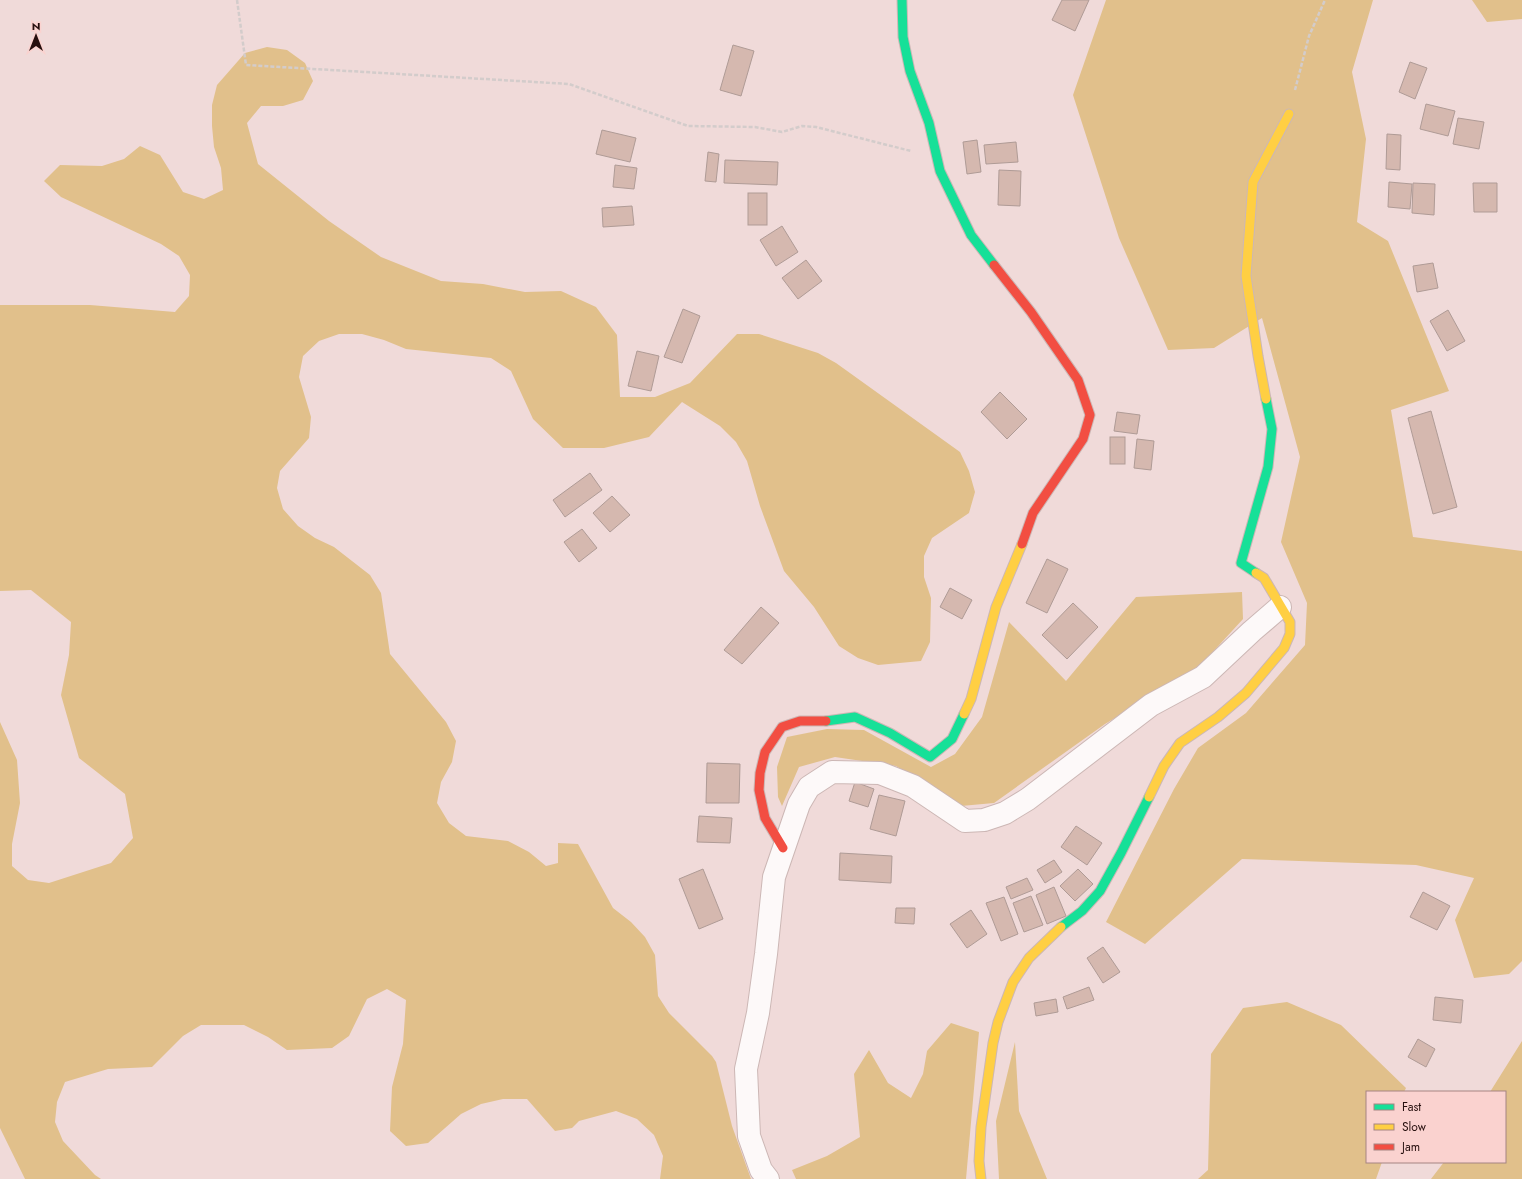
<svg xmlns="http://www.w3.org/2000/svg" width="1522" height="1179" font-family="Jost,sans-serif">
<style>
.green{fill:#e1c08b}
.building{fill:#d5b8af;stroke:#af9b96}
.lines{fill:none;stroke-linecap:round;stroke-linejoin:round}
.street-casing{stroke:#ccb7b5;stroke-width:24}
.fast-casing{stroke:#ccb7b5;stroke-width:11}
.slow-casing{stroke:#ccb7b5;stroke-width:11}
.jam-casing{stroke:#ccb7b5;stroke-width:11}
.path{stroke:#d3cccb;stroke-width:2.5;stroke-dasharray:4 2;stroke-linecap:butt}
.street{stroke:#fdf9f9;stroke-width:22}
.fast{stroke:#16e098;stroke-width:9}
.slow{stroke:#ffcf43;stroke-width:9}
.jam{stroke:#f24e42;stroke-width:9}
</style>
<rect width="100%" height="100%" fill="#f0dad9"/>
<g class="green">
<polygon points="1106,0 1373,0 1352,72 1366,139 1357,222 1388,241 1449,391 1391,410 1413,537 1522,551 1522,961 1509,974 1474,978 1455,920 1474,878 1416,865 1242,859 1145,944 1106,922 1174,789 1198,748 1246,713 1305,645 1307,603 1281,542 1300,457 1262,318 1214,348 1168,350 1119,238 1073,95"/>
<polygon points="1472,0 1522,0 1522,19 1487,22"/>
<polygon points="267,47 287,50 305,63 313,81 303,100 283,106 261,106 247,123 258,164 329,221 381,257 441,281 483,284 525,292 561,291 596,307 617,335 620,397 655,397 690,383 737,334 759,334 818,353 836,363 960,452 969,471 975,492 969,513 932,538 924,556 924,577 931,598 930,642 921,661 878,665 858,658 839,646 814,607 784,571 760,506 747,461 736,442 720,426 682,402 649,437 604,448 563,448 533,419 511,371 491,358 406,349 384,340 362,334 339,334 319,341 303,356 299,377 311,417 309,438 280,471 277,488 283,509 298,526 315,538 334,547 370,575 381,593 390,654 446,722 456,741 452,762 441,782 437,803 449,823 466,836 508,841 529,852 546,866 558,863 558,843 578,844 613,908 631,922 645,937 655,955 658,996 669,1013 712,1056 716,1062 732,1126 751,1179 660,1179 663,1156 654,1135 637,1119 616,1111 579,1121 572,1128 555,1131 527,1099 503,1099 481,1104 461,1114 428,1143 406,1146 390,1131 392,1087 403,1044 406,1000 387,989 367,999 349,1036 332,1048 287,1050 268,1037 244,1025 201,1025 183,1036 152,1067 108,1069 65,1082 57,1102 55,1122 63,1141 95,1175 101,1179 25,1179 0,1128 0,722 17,760 20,803 12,844 12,866 28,880 49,883 111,863 133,838 125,794 79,758 61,695 69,655 71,622 31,590 0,591 0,305 90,305 175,312 189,296 190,275 179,256 161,244 61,197 44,181 60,165 102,166 124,159 140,146 160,155 183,192 204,199 223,190 221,168 214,147 212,126 212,105 217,85 245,53"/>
<polygon points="1242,592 1243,619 1199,667 1105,724 994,803 961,806 896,766 835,757 799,767 782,806 778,797 777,767 787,737 827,729 864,730 931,767 955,754 982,717 1009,622 1066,681 1136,597"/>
<polygon points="1287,1002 1341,1025 1406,1088 1404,1092 1367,1092 1367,1162 1382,1162 1376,1179 1198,1179 1208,1170 1211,1054 1243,1008"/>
<polygon points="951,1023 979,1032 966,1179 796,1179 792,1170 827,1156 860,1137 854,1074 869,1050 888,1083 911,1098 923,1074 927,1051"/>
<polygon points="1522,1041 1522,1179 1431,1179 1444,1162 1505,1162 1505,1092 1490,1092"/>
<polygon points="1015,1042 1019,1111 1047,1179 999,1179 996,1121"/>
</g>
<g class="building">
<polygon points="1062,0 1089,0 1075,31 1052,20"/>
<polygon points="733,45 754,51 741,96 720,90"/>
<polygon points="1410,62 1427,68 1415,99 1399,92"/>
<polygon points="1426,104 1455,111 1448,136 1420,129"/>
<polygon points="1458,118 1484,122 1479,149 1453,144"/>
<polygon points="602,130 636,138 630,162 596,154"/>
<polygon points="1387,134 1401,135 1400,170 1386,169"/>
<polygon points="977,140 981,172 967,174 963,142"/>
<polygon points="1016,142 1018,162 986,164 984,145"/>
<polygon points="708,152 719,154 716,182 705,181"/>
<polygon points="725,160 778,162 777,185 724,183"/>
<polygon points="615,165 637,168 634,189 613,187"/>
<polygon points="999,170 1021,171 1020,206 998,205"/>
<polygon points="1389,182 1412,184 1410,209 1388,207"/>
<polygon points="1413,183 1435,184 1434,215 1412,213"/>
<polygon points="1473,183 1497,183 1497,212 1474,212"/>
<rect x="748" y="193" width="19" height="32"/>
<polygon points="632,206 634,225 603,227 602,208"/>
<polygon points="782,226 798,252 776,266 760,240"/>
<polygon points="806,260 822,281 798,299 782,278"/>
<polygon points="1433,263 1438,288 1417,292 1413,266"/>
<polygon points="683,309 700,316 682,363 664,357"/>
<polygon points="1448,310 1465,341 1447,351 1430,321"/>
<polygon points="637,351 659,356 651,391 628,386"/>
<polygon points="1000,392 1027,419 1007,439 981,412"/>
<polygon points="1431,411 1457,507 1433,514 1408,418"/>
<polygon points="1117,412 1140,415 1137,434 1114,431"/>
<rect x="1110" y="437" width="15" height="27"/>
<polygon points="1137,439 1154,441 1151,470 1134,468"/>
<polygon points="590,473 602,490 565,517 553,500"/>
<polygon points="612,496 630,515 610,532 593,513"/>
<polygon points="582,529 597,548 579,562 564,542"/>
<polygon points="1047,559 1068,569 1047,613 1026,603"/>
<polygon points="950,588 972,600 962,619 940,607"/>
<polygon points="1073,603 1098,627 1067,659 1042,635"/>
<polygon points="761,607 779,623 742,664 724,650"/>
<polygon points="707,763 740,764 739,803 706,803"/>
<polygon points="855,782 874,789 868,807 849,801"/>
<polygon points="879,795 905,801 896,836 870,829"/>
<polygon points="699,816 732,818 730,843 697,842"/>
<polygon points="1076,826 1102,843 1087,865 1061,847"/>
<polygon points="840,853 892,856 891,883 839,880"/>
<polygon points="1054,860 1062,872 1045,883 1037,870"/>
<polygon points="703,869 723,919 699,929 679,879"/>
<polygon points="1078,869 1093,884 1075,901 1060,886"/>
<polygon points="1027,878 1033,890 1011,899 1006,887"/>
<polygon points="1054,887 1066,916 1047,924 1036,895"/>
<polygon points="1423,892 1450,906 1437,930 1410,917"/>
<polygon points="1031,896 1043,925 1024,932 1013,903"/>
<polygon points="1004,897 1018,934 1001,941 986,903"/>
<polygon points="896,908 915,908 914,924 895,923"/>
<polygon points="971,910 987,934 967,948 950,924"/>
<polygon points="1103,947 1120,972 1103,983 1087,958"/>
<polygon points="1089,987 1094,1000 1067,1009 1063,997"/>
<polygon points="1435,997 1463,1000 1461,1023 1433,1020"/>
<polygon points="1056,999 1058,1012 1036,1016 1034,1003"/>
<polygon points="1418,1039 1435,1049 1426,1067 1408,1057"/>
</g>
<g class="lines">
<defs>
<polyline id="street" points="768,1179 761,1170 749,1136 746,1069 758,1013 766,954 774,877 799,804 809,787 832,772 880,773 913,786 965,821 984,820 1005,813 1028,799 1151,705 1203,677 1252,631 1280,607"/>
<g id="fast">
<polyline points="902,0 903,37 910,71 929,123 940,171 971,235 994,265"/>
<polyline points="1256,573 1241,563 1268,467 1272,429 1266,399"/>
<polyline points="826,721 855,717 890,733 930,757 952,739 964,714"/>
<polyline points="1061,927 1082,911 1100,891 1121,853 1149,797"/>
</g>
<g id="slow">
<polyline points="1266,399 1258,356 1246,276 1253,182 1289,114"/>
<polyline points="964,714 971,699 996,607 1022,544"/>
<polyline points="1149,797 1164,766 1180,743 1218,717 1246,693 1284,648 1290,634 1290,622 1264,578 1256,573"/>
<polyline points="981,1179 979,1161 981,1127 993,1043 998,1022 1013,982 1029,958 1061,927"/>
</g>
<g id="jam">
<polyline points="994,265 1031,312 1078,380 1090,415 1083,439 1033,513 1022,544"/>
<polyline points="783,848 765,818 759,790 760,773 765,752 782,727 800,721 826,721"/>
</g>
</defs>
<use href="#street" class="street-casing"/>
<use href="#fast" class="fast-casing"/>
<use href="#slow" class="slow-casing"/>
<use href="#jam" class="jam-casing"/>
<g class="path">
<polyline points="237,0 246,65 569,84 688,126 755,127 782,132 802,126 816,127 911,151"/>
<polyline points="1295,90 1309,36 1325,0"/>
</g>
<use href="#street" class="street"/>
<use href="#fast" class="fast"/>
<use href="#slow" class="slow"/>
<use href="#jam" class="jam"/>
</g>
<rect x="1366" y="1091" width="140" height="72" fill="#fad2cf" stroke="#a58482"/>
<rect x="1374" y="1104" width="20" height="6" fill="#16e098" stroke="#a58482"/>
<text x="1402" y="1111" font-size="12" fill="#260f0e">Fast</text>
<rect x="1374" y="1124" width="20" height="6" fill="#ffcf43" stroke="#a58482"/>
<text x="1402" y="1131" font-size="12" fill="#260f0e">Slow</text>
<rect x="1374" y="1144" width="20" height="6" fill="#f24e42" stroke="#a58482"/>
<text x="1402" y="1151" font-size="12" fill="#260f0e">Jam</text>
<g transform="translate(36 36)" stroke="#fad2cf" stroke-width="3" paint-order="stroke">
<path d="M0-3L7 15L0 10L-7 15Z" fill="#260f0e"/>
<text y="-6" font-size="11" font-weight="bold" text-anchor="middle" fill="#260f0e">N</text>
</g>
</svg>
